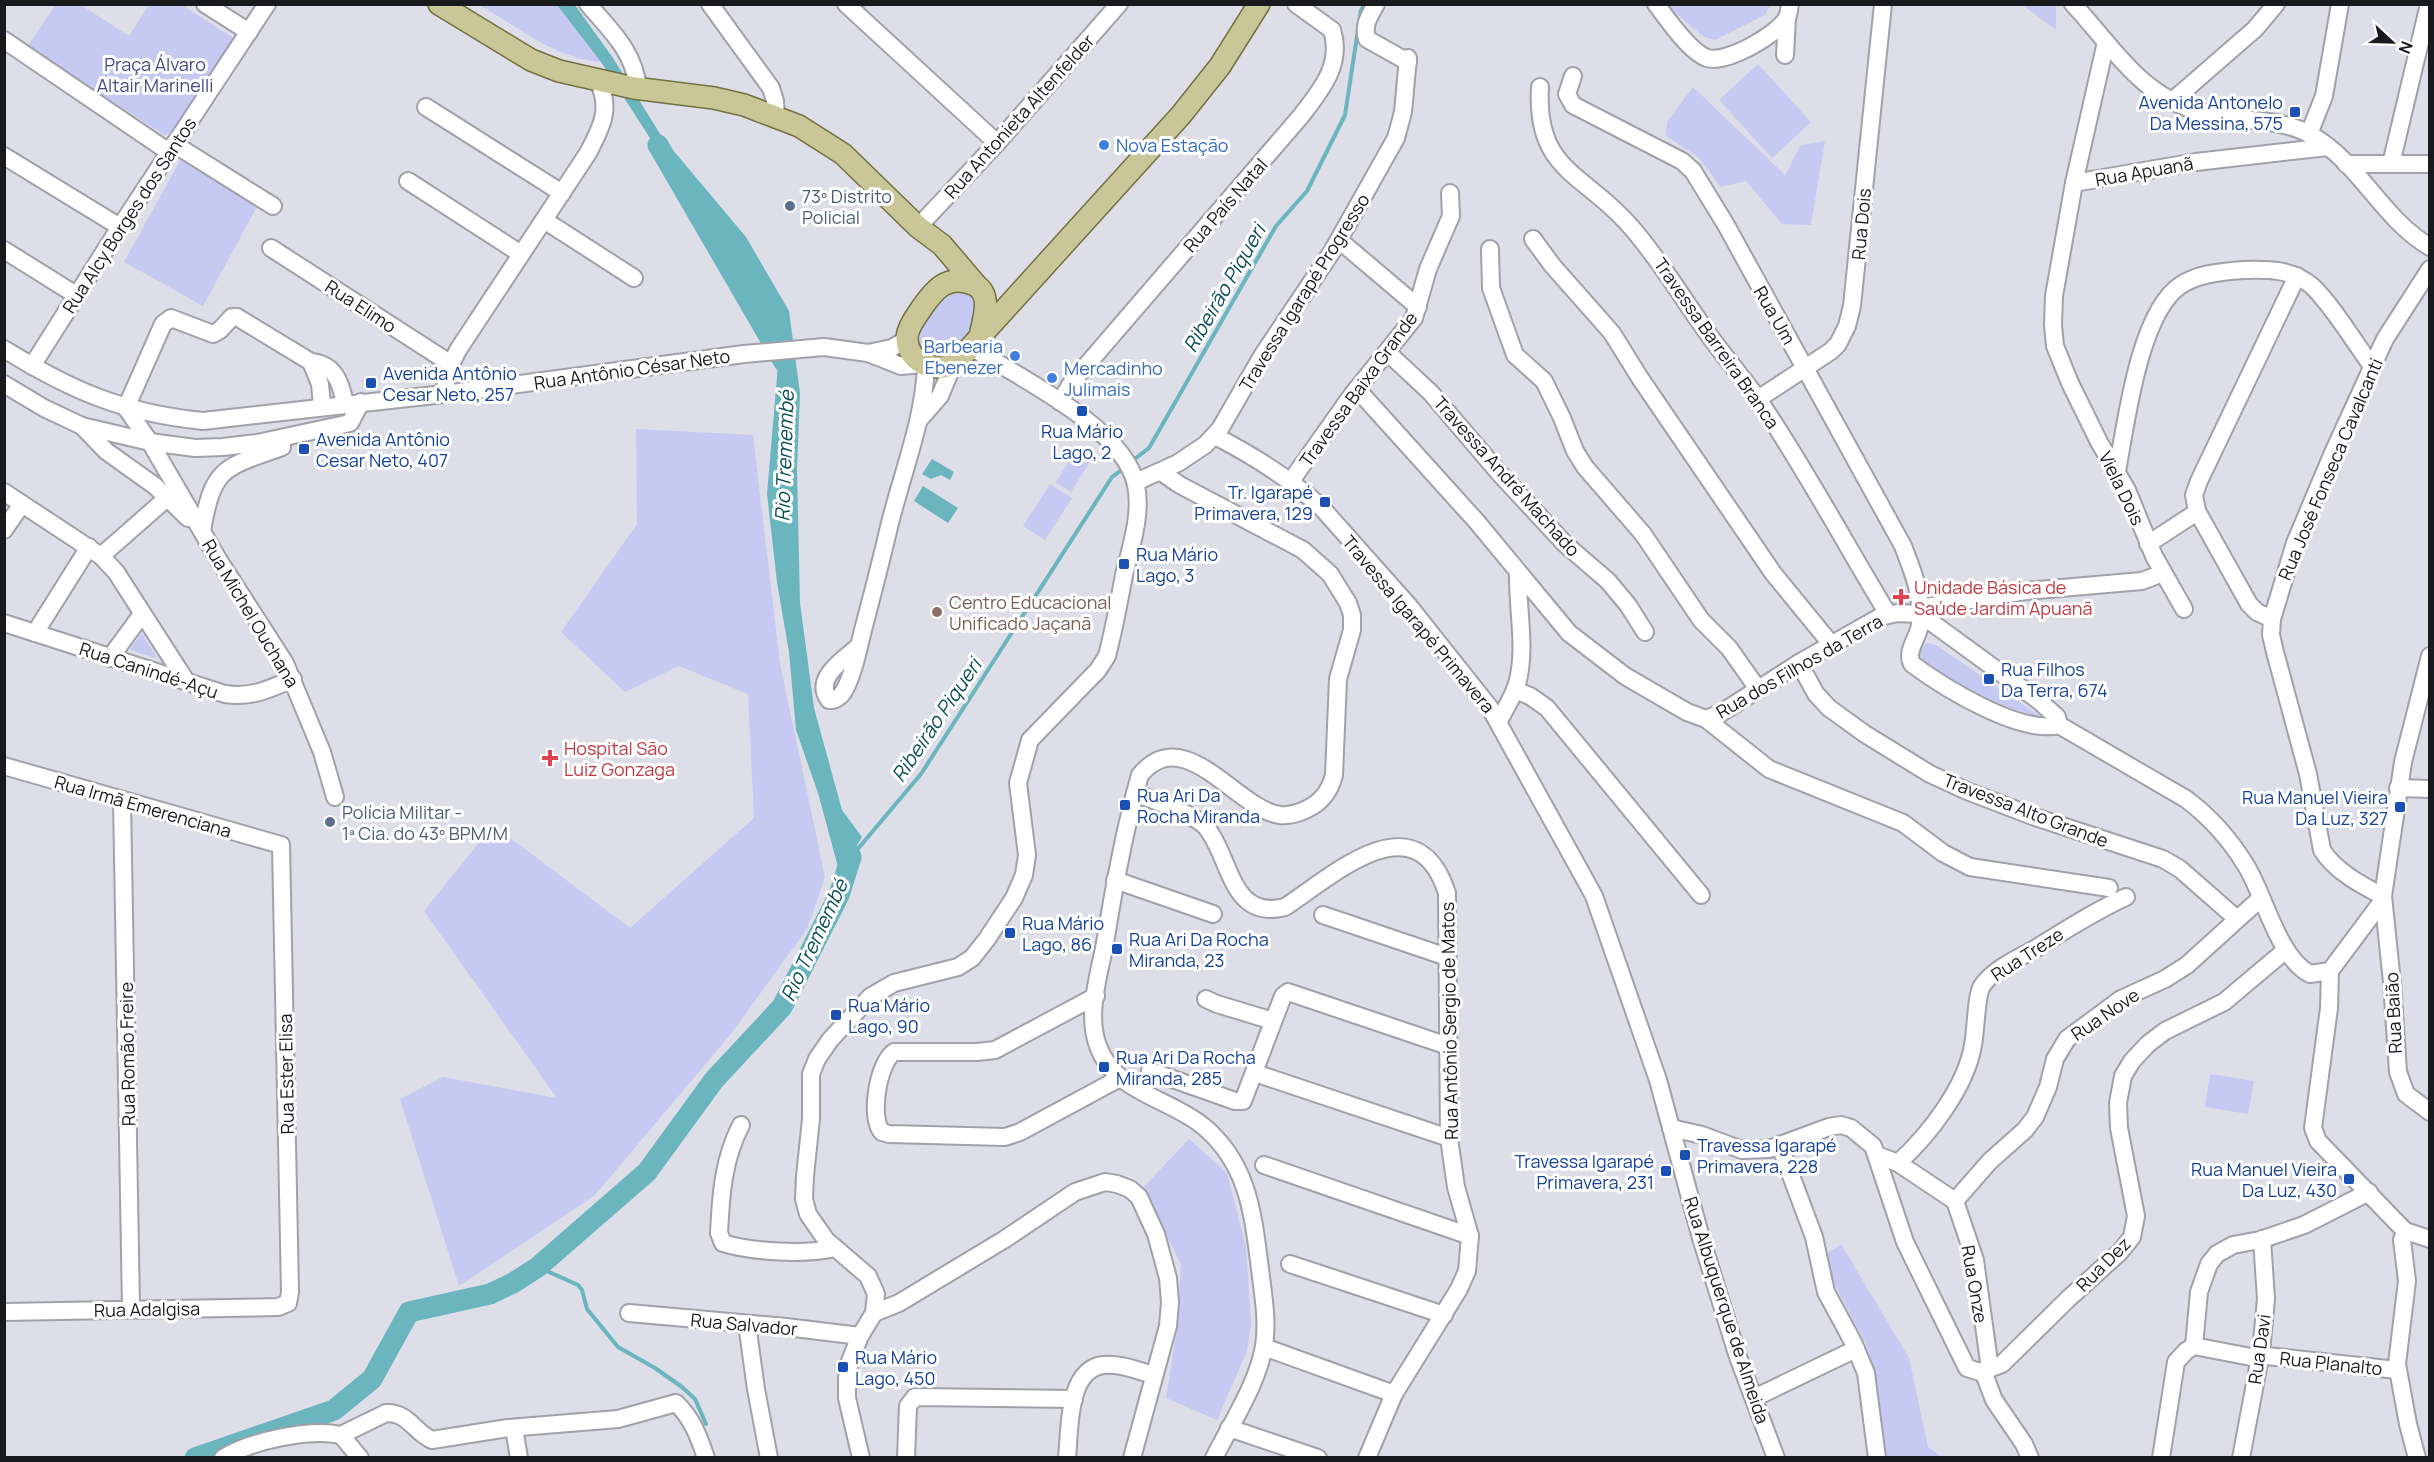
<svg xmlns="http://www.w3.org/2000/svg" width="2434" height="1462" font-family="Manrope,sans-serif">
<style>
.green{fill:#c6c9f2}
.water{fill:#6ab5be}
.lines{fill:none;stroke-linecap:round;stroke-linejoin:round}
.stream{stroke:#6ab5be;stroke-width:4}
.river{stroke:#6ab5be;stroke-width:21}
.minor-casing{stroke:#a0a1aa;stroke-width:20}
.major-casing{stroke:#747141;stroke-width:24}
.minor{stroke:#fff;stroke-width:16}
.major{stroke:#c9c698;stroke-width:21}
.transit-dot{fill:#1a4fb4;stroke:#fff;stroke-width:2}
.shop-dot{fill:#3f7fe0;stroke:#fff;stroke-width:2}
.service-dot{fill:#5c6f8a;stroke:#fff;stroke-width:2}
.health-dot{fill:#e0444e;stroke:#fff;stroke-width:2}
.education-dot{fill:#8d6e63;stroke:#fff;stroke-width:2}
.labels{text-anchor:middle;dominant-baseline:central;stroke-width:6;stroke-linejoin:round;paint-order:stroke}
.park-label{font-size:18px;fill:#494788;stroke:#fff}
.transit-label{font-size:18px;fill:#164399;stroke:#fff;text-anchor:start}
.street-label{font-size:18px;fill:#191a1d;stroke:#fff}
.shop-label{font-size:18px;fill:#366cbe;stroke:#fff;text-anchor:start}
.service-label{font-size:18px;fill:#4e5e75;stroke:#fff;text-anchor:start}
.health-label{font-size:18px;fill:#be3a42;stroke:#fff;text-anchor:start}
.education-label{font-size:18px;fill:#785e54;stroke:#fff;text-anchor:start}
.water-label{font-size:20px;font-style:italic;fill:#0a4f56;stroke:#fff}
</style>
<rect width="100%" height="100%" fill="#dddee7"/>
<g class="green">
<polygon points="56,4 81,5 129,36 149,5 182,5 235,39 171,134 164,135 35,51 29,44"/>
<path d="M 479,5 L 557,5 L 601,62 C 554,58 519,27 479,5 Z"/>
<polygon points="1666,5 1770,5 1765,15 1715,40 1704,37"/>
<polygon points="2022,5 2056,5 2056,30"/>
<polygon points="1758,64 1811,122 1772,158 1719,100"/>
<polygon points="1693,87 1785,175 1801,145 1825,141 1811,225 1782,224 1746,181 1721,187 1698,157 1666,136 1667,122"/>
<polygon points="181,159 259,203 203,306 124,262"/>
<path d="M 958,291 C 981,292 977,318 970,335 C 967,344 955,353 948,360 L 928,356 L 919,349 C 916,326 939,299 958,291 Z"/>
<polygon points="636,429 753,435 780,664 825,877 807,929 730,1035 595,1195 459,1286 400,1099 443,1077 557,1098 424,911 493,825 630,928 754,818 748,694 679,666 625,692 561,632 637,524"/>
<polygon points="1076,450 1091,460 1071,492 1056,482"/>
<polygon points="1050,484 1072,498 1045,540 1023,526"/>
<polygon points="141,634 142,634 158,659 130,650"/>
<path d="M 1926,643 L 1936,645 L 2044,719 C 2005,706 1948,688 1920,657 L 1920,651 Z"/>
<polygon points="2210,1074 2254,1081 2248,1114 2205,1107"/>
<polygon points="1189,1139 1227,1173 1246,1247 1251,1324 1247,1351 1217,1420 1166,1398 1178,1322 1181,1264 1142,1189"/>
<polygon points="1841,1244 1909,1358 1928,1447 1942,1457 1887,1457 1866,1344 1821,1258"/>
</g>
<g class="water">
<polygon points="557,5 575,5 613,58 662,137 746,237 789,311 800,393 797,469 800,603 814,708 842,810 862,837 840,874 818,793 796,730 789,652 777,582 767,494 778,365 760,305 710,219 657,149 601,62"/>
<polygon points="932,459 954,472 950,480 941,475 931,479 922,474"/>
<polygon points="923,486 958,508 948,523 914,501"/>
</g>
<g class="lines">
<g class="stream">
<polyline points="1132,461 1149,448 1276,226 1307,191 1345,115 1361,10 1365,4"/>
<polyline points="851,857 921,774 1112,477 1124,468"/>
<polyline points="538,1267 578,1285 582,1290 587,1309 618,1347 655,1368 682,1387 695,1399 706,1424"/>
</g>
<g class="river">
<polyline points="658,145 784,362"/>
<polyline points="195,1458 334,1410 372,1379 409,1312 490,1294 513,1283 538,1267 647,1172 714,1080 782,1007 839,895 851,857 839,831"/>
</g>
<defs>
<g id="minor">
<polyline points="205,4 249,32"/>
<path d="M 588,4 C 611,31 634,51 638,88"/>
<polyline points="710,4 771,88 775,101 776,116"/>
<polyline points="846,4 997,143"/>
<path d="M 1376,4 C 1369,17 1363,25 1367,39 L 1408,62"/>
<path d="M 1656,4 C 1667,19 1690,52 1707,58 C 1726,64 1777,35 1787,18 C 1789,14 1789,9 1790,4"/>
<path d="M 2073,4 C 2115,49 2140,97 2204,113 C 2238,122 2279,117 2311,135 C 2359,162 2382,219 2430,247"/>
<polyline points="4,40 169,152"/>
<polyline points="1785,55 1787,17"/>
<path d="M 1573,76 L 1567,94 L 1573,105 L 1682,161 L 1693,171 L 1726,225 L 1903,546 C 1914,575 1922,592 1920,624 C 1919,637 1905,651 1912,664 C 1943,687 2020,735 2059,725"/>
<path d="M 1540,87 C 1535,172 1585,173 1631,227 C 1660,260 1681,296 1706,331 C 1725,358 1748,383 1766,411 C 1810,477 1847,547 1888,614"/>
<polyline points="2171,102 2255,29 2276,4"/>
<polyline points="426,107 562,193"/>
<polyline points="2309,134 2324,96 2340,4"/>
<polyline points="174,144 273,206"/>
<polyline points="4,156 120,227"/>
<polyline points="2346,164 2430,164"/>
<polyline points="2391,164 2429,4"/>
<polyline points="408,181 521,254"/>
<polyline points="2074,183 2106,42"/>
<polyline points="544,220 634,278"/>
<polyline points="918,227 997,143 1119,4"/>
<polyline points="1533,239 1552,265 1612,333 1640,378 1773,573 1831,644"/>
<polyline points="1339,240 1418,307"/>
<polyline points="271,248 451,364"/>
<polyline points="1490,249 1491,288 1515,355 1544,381 1562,418 1575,451 1585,467 1643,534 1701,620 1729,648 1758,689"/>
<polyline points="4,250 76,295"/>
<path d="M 4,349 C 72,391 123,413 203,421 L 444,394 L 744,354 L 824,347 L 868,353 L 901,366 L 923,364"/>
<polyline points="1387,352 1431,393 1500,474 1565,544 1608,581 1628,605 1645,632"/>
<polyline points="868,353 892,348 907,339"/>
<polyline points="311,362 237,317 232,317 220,330 213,334 171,318 163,324 126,408 150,442 218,559 285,663 322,752 335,797"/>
<polyline points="32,366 120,227 267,4"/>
<polyline points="4,384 44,408 82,426 150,442 195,448 223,447 257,443 350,423 361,402"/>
<path d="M 1357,389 L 1477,522 L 1569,633 L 1625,676 L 1687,712 L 1706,719 L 1721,713 L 1799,663 L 1880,617 L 1897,613 L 1920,614 L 2038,700 L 2057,717 L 2059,725 L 2186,799 C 2210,817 2229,838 2245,864 C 2264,893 2278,958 2310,974 L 2330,971"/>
<path d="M 444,394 L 448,370 L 458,350 L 588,153 C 601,128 612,109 598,81"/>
<polyline points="1758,399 1831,351 1838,344 1847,326 1852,306 1883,4"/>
<path d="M 1060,402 L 1072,382 L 1301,116 C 1321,90 1343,64 1332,30 L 1296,4"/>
<path d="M 322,406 L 320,384 L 311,362 C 335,364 341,383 345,404"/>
<polyline points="919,420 940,396 953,365"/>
<polyline points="82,426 106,451 155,486 188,518"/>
<path d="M 1215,436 C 1254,456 1289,478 1321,507 L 1409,606 L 1490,708 L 1594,896 L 1658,1080 L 1701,1238 L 1738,1357 L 1776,1458"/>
<path d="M 2117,471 C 2126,424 2139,312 2181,285 C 2199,273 2222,272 2243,270 C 2268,269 2292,269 2312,286 C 2333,306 2354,342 2372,366"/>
<path d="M 1161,472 L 1180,485 L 1303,550 L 1330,574 L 1348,603 L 1352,615 L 1352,630 L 1338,679 L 1334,775 C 1330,791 1322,802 1307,809 C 1299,813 1289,816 1280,815 C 1236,809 1185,721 1140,775 C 1124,830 1114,887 1105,943 C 1099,975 1086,1015 1098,1046 C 1115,1093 1169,1098 1203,1126 C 1249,1164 1253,1215 1260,1269 C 1263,1294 1268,1321 1264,1346 C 1258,1383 1231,1424 1214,1458"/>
<polyline points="1291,481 1352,395 1414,318 1428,269 1451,216 1450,193"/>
<polyline points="1136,482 1178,463 1205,445 1220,429 1262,356 1333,250 1396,138 1403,112 1408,58"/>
<polyline points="4,492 101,556 116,572 186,681"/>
<polyline points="4,530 22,504"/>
<path d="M 202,531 C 213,466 224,468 282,447"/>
<polyline points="2148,544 2197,512"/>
<polyline points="101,556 167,498"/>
<polyline points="1920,608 2026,591 2142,581 2163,573"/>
<polyline points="2184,609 2154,556 2127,490 2099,442 2070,383 2055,346 2053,325 2054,296 2074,183 2196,162 2328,147"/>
<polyline points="2272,619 2257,612 2249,604 2197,511 2194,495 2199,481 2297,276"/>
<path d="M 4,623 L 225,694 C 252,698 269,689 293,679"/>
<polyline points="35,633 89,547"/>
<path d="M 859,646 C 844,659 813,678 829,700 C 837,701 843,694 846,687 C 855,670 858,649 863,630 C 872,596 881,561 889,527 C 902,473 924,421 926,365"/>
<polyline points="2430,656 2403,762 2383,896 2392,982 2398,1072 2406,1094 2430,1112"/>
<polyline points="110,658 142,614"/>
<polyline points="1799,663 1816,694 1829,708 1865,734 1930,774 1967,791 2035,817 2163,859 2180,869 2237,919"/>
<polyline points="1515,690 1530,696 1547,708 1701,895"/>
<polyline points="1706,719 1769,769 1903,823 1943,853 1970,867 2109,888"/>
<path d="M 1499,721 C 1505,709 1513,697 1517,684 C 1527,648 1517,609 1518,572"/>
<polyline points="4,766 281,845 290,1292 288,1303 278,1307 4,1312"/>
<polyline points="2398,788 2430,789"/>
<path d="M 1135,793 C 1152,800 1195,814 1206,827 C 1231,857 1230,921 1285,907 C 1334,875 1416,798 1447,893 L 1449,1138 L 1456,1187 L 1470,1236 L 1467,1271 L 1459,1289 L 1394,1394 L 1367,1458"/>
<polyline points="122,800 131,1308"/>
<polyline points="1115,880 1213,914"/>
<path d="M 2383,896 C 2361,885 2335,871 2322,850 L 2308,774 L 2275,652 L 2271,635 L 2272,619 L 2295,543 L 2332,455 L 2385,339 L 2430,269"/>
<polyline points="1323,915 1447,957"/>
<polyline points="2330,971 2329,1008 2313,1128 2318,1141 2405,1231 2402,1240 2407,1281 2397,1364 2408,1424 2417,1458"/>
<polyline points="2330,971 2383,900"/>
<path d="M 1096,996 L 995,1050 L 977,1052 L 894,1052 C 878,1063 869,1118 882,1132 L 889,1134 L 1005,1137 L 1020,1132 L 1120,1078"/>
<polyline points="1206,999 1217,1004 1273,1021"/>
<polyline points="1150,1071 1235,1101 1243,1101 1283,996 1288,992 1448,1046"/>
<polyline points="1255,1073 1449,1138"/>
<path d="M 741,1125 C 723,1160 721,1194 719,1233 L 723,1243 C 751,1252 806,1255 835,1248"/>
<polyline points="1671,1128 1702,1135 1742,1150 1769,1149 1829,1127 1841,1125 1851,1128 1873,1146 1905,1242 1967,1368 1980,1372 2002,1364 2068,1299 2120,1252 2132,1237 2136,1216 2119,1128 2118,1103 2123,1076 2132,1061 2148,1044 2165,1031 2224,1002 2286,950"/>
<polyline points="1780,1146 1814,1237 1826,1292 1853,1342 1866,1373 1877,1458"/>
<polyline points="1877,1155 1898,1163 1955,1201 1990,1161 2025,1130 2035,1117 2048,1087 2055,1059 2067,1039 2121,999 2165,979 2187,965 2261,898"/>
<path d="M 1898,1163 C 1929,1135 1966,1087 1973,1045 C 1976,1031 1976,995 1982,986 C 1994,968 2020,958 2038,947 C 2067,929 2095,911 2126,897"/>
<polyline points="1264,1165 1470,1236"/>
<polyline points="1955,1201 1975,1260 1990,1369"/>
<polyline points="2405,1231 2430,1239"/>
<polyline points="1290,1264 1444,1315"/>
<polyline points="629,1313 786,1327 860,1336"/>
<polyline points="874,1313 899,1303 1005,1239 1075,1192 1105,1182 1117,1184 1130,1189 1139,1197 1156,1234 1168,1278 1170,1302 1168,1326 1132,1458"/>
<polyline points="747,1324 756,1389 769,1458"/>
<polyline points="2194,1346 2199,1292 2209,1264 2217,1254 2233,1245 2260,1240 2304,1225 2369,1192"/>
<polyline points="2194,1346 2256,1358 2267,1356 2397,1370"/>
<polyline points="1264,1347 1394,1394"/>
<polyline points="1983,1371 1994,1400 2024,1444 2030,1458"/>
<polyline points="1754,1398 1856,1349"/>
<polyline points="514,1428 519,1458"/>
<polyline points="1229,1428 1318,1458"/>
<path d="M 341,1435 L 386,1413 C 408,1412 414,1432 432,1440 L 508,1428 L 618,1419 L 676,1403 C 692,1418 699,1437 706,1458"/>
<polyline points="341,1435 360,1458"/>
<path d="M 223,1458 C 251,1441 309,1428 341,1435"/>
<path d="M 861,1458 L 847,1398 L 847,1378 L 850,1361 L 860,1336 L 874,1313 L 876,1294 L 868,1276 L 826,1240 L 808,1214 L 804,1199 L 805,1176 L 811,1119 L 811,1074 L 817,1059 L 830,1040 L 870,997 L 894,983 L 958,967 L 972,958 L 987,939 L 1014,898 L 1024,875 L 1027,855 L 1018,783 L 1030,740 L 1098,670 L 1107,656 C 1114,629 1119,602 1124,575 C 1131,547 1142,514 1136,485 C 1125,428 1018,377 971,347"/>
<polyline points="906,1458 908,1406 915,1397 1074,1399"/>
<path d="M 1067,1458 C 1070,1429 1067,1370 1103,1365 C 1120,1363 1138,1371 1154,1375"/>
<polyline points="2161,1458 2176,1362 2186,1351 2194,1346"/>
<polyline points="2241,1458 2261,1352 2266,1299 2262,1239"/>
</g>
<g id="major">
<polyline points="439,4 531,60 559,71 634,88 714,98 744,105 799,126 843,154 918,227 942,245 977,286"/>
<path d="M 980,336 C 983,320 993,295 975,285 C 947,272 933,291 919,312 C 914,319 908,328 907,337 C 906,363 939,376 958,361 L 1181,115 L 1220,66 L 1259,4"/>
</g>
</defs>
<use href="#minor" class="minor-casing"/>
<use href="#major" class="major-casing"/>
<use href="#minor" class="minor"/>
<use href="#major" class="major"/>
</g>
<g class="transit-dot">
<rect x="2289" y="106" width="12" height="12" rx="3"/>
<rect x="365" y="377" width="12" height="12" rx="3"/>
<rect x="1076" y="405" width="12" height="12" rx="3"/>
<rect x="298" y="443" width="12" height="12" rx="3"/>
<rect x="1319" y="496" width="12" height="12" rx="3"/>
<rect x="1118" y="558" width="12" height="12" rx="3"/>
<rect x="1983" y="673" width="12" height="12" rx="3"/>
<rect x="1119" y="799" width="12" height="12" rx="3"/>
<rect x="2394" y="801" width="12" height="12" rx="3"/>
<rect x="1004" y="927" width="12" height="12" rx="3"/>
<rect x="1111" y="943" width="12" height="12" rx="3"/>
<rect x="830" y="1009" width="12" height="12" rx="3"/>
<rect x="1098" y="1061" width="12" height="12" rx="3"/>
<rect x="1679" y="1149" width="12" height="12" rx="3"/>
<rect x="1660" y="1165" width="12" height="12" rx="3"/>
<rect x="2343" y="1173" width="12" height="12" rx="3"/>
<rect x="837" y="1361" width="12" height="12" rx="3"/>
</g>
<g class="shop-dot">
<circle cx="1104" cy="145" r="6"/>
<circle cx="1015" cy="356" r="6"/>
<circle cx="1052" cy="378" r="6"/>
</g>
<g class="service-dot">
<circle cx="790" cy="206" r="6"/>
<circle cx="330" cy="822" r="6"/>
</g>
<g class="health-dot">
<path d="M1898 588h6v6h6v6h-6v6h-6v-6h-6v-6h6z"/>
<path d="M547 749h6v6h6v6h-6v6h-6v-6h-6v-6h6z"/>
</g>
<circle class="education-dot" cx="937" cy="612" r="6"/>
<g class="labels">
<g class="park-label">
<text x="155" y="64">Praça Álvaro<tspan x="155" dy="21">Altair Marinelli</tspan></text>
</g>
<g class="transit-label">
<text x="2283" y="102" text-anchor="end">Avenida Antonelo<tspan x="2283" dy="21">Da Messina, 575</tspan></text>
<text x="383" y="373">Avenida Antônio<tspan x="383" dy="21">Cesar Neto, 257</tspan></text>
<text x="1082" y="431" text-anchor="middle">Rua Mário<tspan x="1082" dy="21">Lago, 2</tspan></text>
<text x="316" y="439">Avenida Antônio<tspan x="316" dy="21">Cesar Neto, 407</tspan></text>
<text x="1313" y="492" text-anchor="end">Tr. Igarapé<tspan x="1313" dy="21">Primavera, 129</tspan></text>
<text x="1136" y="554">Rua Mário<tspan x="1136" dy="21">Lago, 3</tspan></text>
<text x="2001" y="669">Rua Filhos<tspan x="2001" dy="21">Da Terra, 674</tspan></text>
<text x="1137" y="795">Rua Ari Da<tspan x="1137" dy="21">Rocha Miranda</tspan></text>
<text x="2388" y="797" text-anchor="end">Rua Manuel Vieira<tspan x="2388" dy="21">Da Luz, 327</tspan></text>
<text x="1022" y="923">Rua Mário<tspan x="1022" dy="21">Lago, 86</tspan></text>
<text x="1129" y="939">Rua Ari Da Rocha<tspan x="1129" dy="21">Miranda, 23</tspan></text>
<text x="848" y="1005">Rua Mário<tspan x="848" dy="21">Lago, 90</tspan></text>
<text x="1116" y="1057">Rua Ari Da Rocha<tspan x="1116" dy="21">Miranda, 285</tspan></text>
<text x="1697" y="1145">Travessa Igarapé<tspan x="1697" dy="21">Primavera, 228</tspan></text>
<text x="1654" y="1161" text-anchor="end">Travessa Igarapé<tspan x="1654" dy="21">Primavera, 231</tspan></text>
<text x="2337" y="1169" text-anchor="end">Rua Manuel Vieira<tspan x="2337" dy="21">Da Luz, 430</tspan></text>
<text x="855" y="1357">Rua Mário<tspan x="855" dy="21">Lago, 450</tspan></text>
</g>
<g class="street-label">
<text transform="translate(1019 116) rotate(-48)">Rua Antonieta Altenfelder</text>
<text transform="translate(2144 171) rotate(-10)">Rua Apuanã</text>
<text transform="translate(1225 205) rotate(-49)">Rua País Natal</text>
<text transform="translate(129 215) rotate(-57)">Rua Alcy Borges dos Santos</text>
<text transform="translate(1861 224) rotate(-85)">Rua Dois</text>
<text transform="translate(1304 292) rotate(-58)">Travessa Igarapé Progresso</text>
<text transform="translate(361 306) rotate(33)">Rua Elimo</text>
<text transform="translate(1775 315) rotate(60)">Rua Um</text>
<text transform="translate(1717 343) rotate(55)">Travessa Barreira Branca</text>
<text transform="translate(632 369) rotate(-8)">Rua Antônio César Neto</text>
<text transform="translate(1358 389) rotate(-54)">Travessa Baixa Grande</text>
<text transform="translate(2330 469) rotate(-67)">Rua José Fonseca Cavalcanti</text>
<text transform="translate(1507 476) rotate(48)">Travessa André Machado</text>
<text transform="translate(2122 488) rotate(64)">Viela Dois</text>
<text transform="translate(251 613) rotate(59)">Rua Michel Ouchana</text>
<text transform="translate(1419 624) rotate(50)">Travessa Igarapé Primavera</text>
<text transform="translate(1799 666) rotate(-30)">Rua dos Filhos da Terra</text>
<text transform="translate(149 670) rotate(18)">Rua Canindé-Açu</text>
<text transform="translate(143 806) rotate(16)">Rua Irmã Emerenciana</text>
<text transform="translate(2026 810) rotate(21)">Travessa Alto Grande</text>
<text transform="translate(2027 954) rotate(-33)">Rua Treze</text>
<text transform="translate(2393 1013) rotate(-93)">Rua Baião</text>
<text transform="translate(2105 1014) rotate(-34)">Rua Nove</text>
<text transform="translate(1449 1021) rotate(-91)">Rua Antônio Sergio de Matos</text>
<text transform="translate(127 1054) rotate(-91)">Rua Romão Freire</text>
<text transform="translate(286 1074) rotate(-91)">Rua Ester Elisa</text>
<text transform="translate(2103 1264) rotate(-45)">Rua Dez</text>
<text transform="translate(1975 1284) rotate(80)">Rua Onze</text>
<text transform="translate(147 1309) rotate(-1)">Rua Adalgisa</text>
<text transform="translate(1727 1310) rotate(72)">Rua Albuquerque de Almeida</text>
<text transform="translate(744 1324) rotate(5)">Rua Salvador</text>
<text transform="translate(2259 1349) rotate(-82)">Rua Davi</text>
<text transform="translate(2331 1363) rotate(6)">Rua Planalto</text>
</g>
<g class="shop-label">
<text x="1116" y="145">Nova Estação</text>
<text x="1003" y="346" text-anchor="end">Barbearia<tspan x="1003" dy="21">Ebenezer</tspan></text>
<text x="1064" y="368">Mercadinho<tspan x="1064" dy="21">Julimais</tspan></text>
</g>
<g class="service-label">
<text x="802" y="196">73º Distrito<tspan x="802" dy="21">Policial</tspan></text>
<text x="342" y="812">Polícia Militar -<tspan x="342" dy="21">1ª Cia. do 43º BPM/M</tspan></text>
</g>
<g class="health-label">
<text x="1914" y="587">Unidade Básica de<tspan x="1914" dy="21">Saúde Jardim Apuanã</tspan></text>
<text x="564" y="748">Hospital São<tspan x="564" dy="21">Luiz Gonzaga</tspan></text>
</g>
<g class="education-label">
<text x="949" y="602">Centro Educacional<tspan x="949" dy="21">Unificado Jaçanã</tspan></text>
</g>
<g class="water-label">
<text transform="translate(1224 288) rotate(-60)">Ribeirão Piqueri</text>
<text transform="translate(784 456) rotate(-88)">Rio Tremembé</text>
<text transform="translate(936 720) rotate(-56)">Ribeirão Piqueri</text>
<text transform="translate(814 940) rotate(-65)">Rio Tremembé</text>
</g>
</g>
<rect width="2434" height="1462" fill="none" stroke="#191a1d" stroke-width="12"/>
<g transform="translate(2392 42) rotate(112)" stroke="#ffffff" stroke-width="4.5" paint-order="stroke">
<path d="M0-4.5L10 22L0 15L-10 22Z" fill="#191a1d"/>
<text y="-9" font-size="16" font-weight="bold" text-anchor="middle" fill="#191a1d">N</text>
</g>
</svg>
